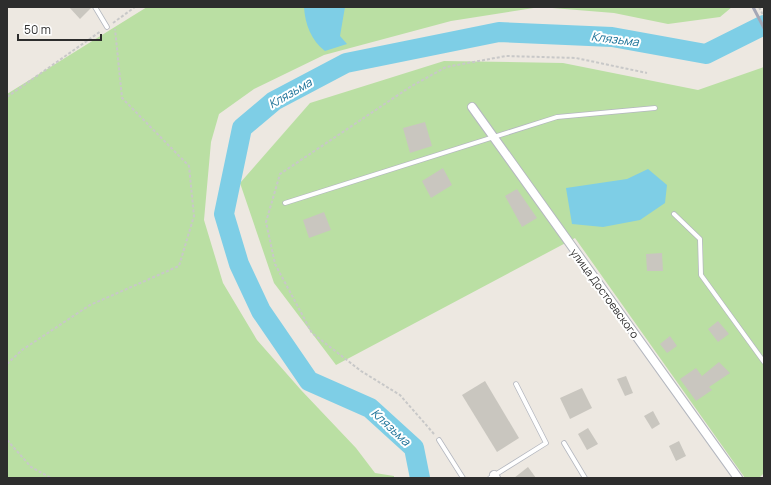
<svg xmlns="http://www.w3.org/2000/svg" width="771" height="485" font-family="Manrope,sans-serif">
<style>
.green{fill:#badfa3}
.water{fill:#7ecee6}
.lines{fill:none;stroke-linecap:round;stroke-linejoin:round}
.river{stroke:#7ecee6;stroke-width:20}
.building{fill:#c9c6bf}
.service-casing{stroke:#b4b7bf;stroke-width:5.5}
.minor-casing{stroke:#b4b7bf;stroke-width:10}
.path{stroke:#c8c8c8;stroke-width:2;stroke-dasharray:3 2;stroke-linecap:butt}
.service{stroke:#fff;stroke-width:4}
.minor{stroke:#fff;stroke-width:8}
.rail{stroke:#a4a7b6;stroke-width:3}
.labels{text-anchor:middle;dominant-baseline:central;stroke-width:4;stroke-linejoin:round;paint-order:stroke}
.street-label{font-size:11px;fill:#2d2d2d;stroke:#fff}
.water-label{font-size:12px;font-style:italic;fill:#197096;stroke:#fff}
</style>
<rect width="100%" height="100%" fill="#ede8e1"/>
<g class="green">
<polygon points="147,7 732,7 720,17 668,24 614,13 540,7 451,21 324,55 254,89 219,114 211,142 204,220 223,283 257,340 301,390 356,448 375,473 394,476 394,478 7,478 7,94"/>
<polygon points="444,61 563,63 698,90 764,67 764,473 759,478 745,478 575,238 336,365 274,283 240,183 310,103"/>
</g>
<g class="water">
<path d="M 345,7 L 340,36 L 347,44 L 325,51 C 311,40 305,24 304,7 Z"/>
<polygon points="648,169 667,185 665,203 640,220 603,227 572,224 566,188 627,179"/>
</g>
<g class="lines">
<polyline class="river" points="420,478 414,448 370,408 309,381 261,311 239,264 224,214 242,128 274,101 346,63 499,32 612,37 706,54 764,25"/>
</g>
<g class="building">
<polygon points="69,7 92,7 80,19"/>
<polygon points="425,122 432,146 410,153 403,128"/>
<polygon points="443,168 452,185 431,198 422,181"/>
<polygon points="517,189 537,218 522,227 505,196"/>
<polygon points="324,212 331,230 309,238 303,220"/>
<polygon points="662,253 663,271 647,271 646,254"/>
<polygon points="718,321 729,334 718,342 708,329"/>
<polygon points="670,336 677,346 667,353 660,344"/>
<polygon points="719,362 730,373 709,387 712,390 696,401 680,379 696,368 702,376"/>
<polygon points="626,376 633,393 625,396 617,379"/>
<polygon points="485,381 519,438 497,452 462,395"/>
<polygon points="582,388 592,408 570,419 560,398"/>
<polygon points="653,411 660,424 652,429 644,416"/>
<polygon points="588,428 598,444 587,450 578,434"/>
<polygon points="679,441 686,456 676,461 669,446"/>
<polygon points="528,467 536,478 514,478"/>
</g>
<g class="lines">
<defs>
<g id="service">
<polyline points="95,7 107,27"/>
<polyline points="285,203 557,117 655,108"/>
<polyline points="674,214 700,239 701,275 764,362"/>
<polyline points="439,440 463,478"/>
<polyline points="564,443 585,478"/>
<polyline points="490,478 546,443 516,384"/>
</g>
<g id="minor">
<polyline points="472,107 738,478"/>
<polyline points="494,475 496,478"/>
</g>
</defs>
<use href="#service" class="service-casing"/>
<use href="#minor" class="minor-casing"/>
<g class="path">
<polyline points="759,7 764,17"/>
<polyline points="113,23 135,7"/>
<polyline points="7,97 101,31"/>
<polyline points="7,364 22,350 90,305 179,266 194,216 189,166 122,98 115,29"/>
<polyline points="434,434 400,395 361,371 312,333 275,264 266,222 280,174 410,87 446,67 506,56 576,58 647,73"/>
<polyline points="7,440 31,467 51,478"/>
</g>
<use href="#service" class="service"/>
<use href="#minor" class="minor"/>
<polyline class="rail" points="753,7 764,28"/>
</g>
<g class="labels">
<g class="street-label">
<text transform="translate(605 293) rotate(54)">улица Достоевского</text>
</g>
<g class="water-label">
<text transform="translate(615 39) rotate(7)">Клязьма</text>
<text transform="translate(290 93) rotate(-30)">Клязьма</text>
<text transform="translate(391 427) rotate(43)">Клязьма</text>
</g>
</g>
<rect width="771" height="485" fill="none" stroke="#2d2d2d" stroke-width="16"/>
<path d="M18 34v6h83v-6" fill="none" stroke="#2d2d2d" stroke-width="2"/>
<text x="24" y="34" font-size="12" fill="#2d2d2d" stroke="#ffffff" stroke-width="3" paint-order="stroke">50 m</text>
</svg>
